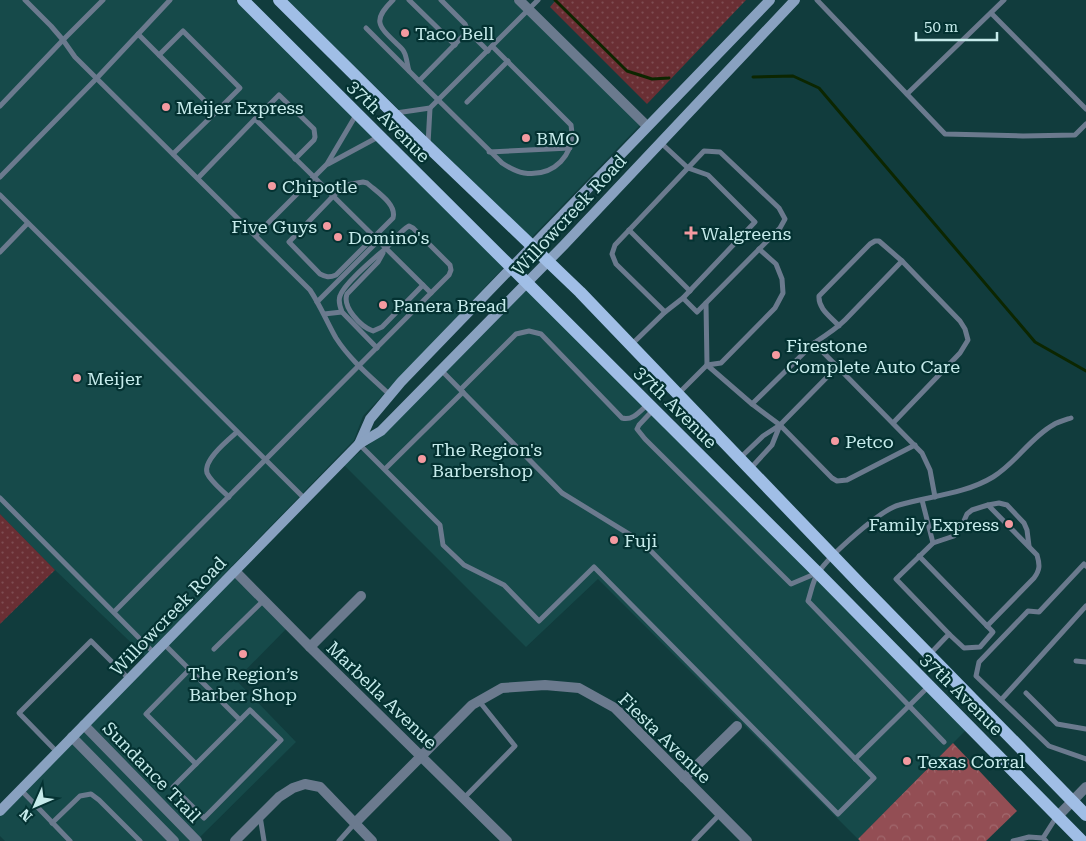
<svg xmlns="http://www.w3.org/2000/svg" width="1086" height="841" font-family="'Roboto Serif',serif">
<style>
.built{fill:#164a4a}
.grass{fill:url(#grass-dots)}
.forest{fill:url(#forest-crowns)}
.lines{fill:none;stroke-linecap:round;stroke-linejoin:round}
.stream{stroke:#0c2600;stroke-width:3}
.lane{stroke:#6b7a8e;stroke-width:5}
.street{stroke:#6b7a8e;stroke-width:10}
.secondary{stroke:#89a1c0;stroke-width:10}
.primary{stroke:#a0bee6;stroke-width:12}
.poi-dot{fill:#f49aa0;stroke:#043232;stroke-width:2}
.labels{text-anchor:middle;dominant-baseline:central;stroke-width:4.5;stroke-linejoin:round;paint-order:stroke}
.poi-label{font-size:18px;fill:#c6ebeb;stroke:#043232;text-anchor:start}
.street-label{font-size:18px;fill:#c6ebeb;stroke:#043232}
</style>
<defs>
<pattern id="grass-dots" width="8" height="8" patternUnits="userSpaceOnUse" patternTransform="scale(1.25)"><rect width="8" height="8" fill="#6a2f34"/><path d="M2 2h.1M6 6h.1" fill="none" stroke="#7e4d52" stroke-width="1.8" stroke-linecap="round"/></pattern>
<pattern id="forest-crowns" width="20" height="18" patternUnits="userSpaceOnUse" patternTransform="scale(1.25)"><rect width="20" height="18" fill="#934e54"/><path d="M2 6a3 3 0 1 1 6 0M12 15a3 3 0 1 1 6 0" fill="none" stroke="#a1686d"/></pattern>
</defs>
<rect width="100%" height="100%" fill="#113c3d"/>
<g class="built">
<polygon points="0,0 235,0 504,267 363,416 354,440 145,656 55,570 0,514"/>
<polygon points="286,0 513,0 640,125 531,238"/>
<polygon points="527,288 967,729 858,839 598,579 526,647 344,465 383,433"/>
<polygon points="235,575 288,627 236,680 296,742 196,841 5,841 0,836 0,814"/>
</g>
<g class="grass">
<polygon points="556,0 746,0 647,104 550,7"/>
<polygon points="0,514 55,570 0,624"/>
</g>
<polygon class="forest" points="953,743 1017,811 986,841 860,841 858,839"/>
<g class="lines">
<g class="stream">
<polyline points="555,0 627,71 652,79 669,78"/>
<polyline points="753,77 793,76 819,88 1035,342 1086,371"/>
</g>
<g class="lane">
<path d="M 103,0 L 63,40 L 75,57 L 310,290 C 320,305 327,322 336,338 C 350,360 371,377 390,395"/>
<path d="M 393,0 C 373,20 377,25 396,43 C 399,46 403,49 404,52 C 407,57 407,65 409,71"/>
<polyline points="409,0 455,45"/>
<polyline points="441,0 465,24 468,31"/>
<polyline points="817,0 945,134 1023,136 1075,135 1086,124"/>
<polyline points="991,13 1086,109"/>
<polyline points="366,28 419,81"/>
<polyline points="138,34 216,112 173,154"/>
<path d="M 488,51 L 468,31 L 419,81 L 502,163 C 508,167 516,172 524,173 C 554,177 576,155 571,125 L 492,46"/>
<polyline points="159,55 183,31 240,88 216,112"/>
<polyline points="907,94 1004,0"/>
<polyline points="467,102 508,61"/>
<polyline points="0,106 63,40 51,26 25,0"/>
<polyline points="396,113 430,108 538,0"/>
<polyline points="255,119 279,95 314,129 315,137 314,140 295,159"/>
<polyline points="428,144 430,108"/>
<polyline points="489,152 570,148"/>
<polyline points="328,164 380,136"/>
<polyline points="0,177 96,79 170,0"/>
<polyline points="198,178 255,119 314,177 327,164 356,115"/>
<path d="M 363,182 L 367,183 C 377,192 397,204 393,218 L 336,275 C 329,278 326,277 320,274 L 289,242 L 341,188 L 346,185 Z"/>
<polyline points="0,195 305,499"/>
<polyline points="629,230 690,291"/>
<polyline points="0,252 27,224"/>
<path d="M 383,253 L 378,262 L 347,294 C 342,307 361,327 373,331 L 382,327 L 423,285"/>
<polyline points="317,302 378,241"/>
<polyline points="665,312 616,264 612,254 615,245 704,151 720,152 779,208 785,219 780,228 697,312 683,298"/>
<polyline points="324,314 342,312"/>
<path d="M 839,326 C 831,317 818,309 819,296 L 870,244 L 875,241 L 879,241 L 902,261 L 845,320 C 836,329 825,336 814,343 L 922,453 L 930,470 L 935,497"/>
<polyline points="631,345 665,312 683,298 755,222 708,175 688,168 660,142"/>
<path d="M 377,348 L 342,312 C 340,307 338,301 340,296 C 344,283 375,258 386,248 C 394,241 400,231 409,226 L 413,228 L 450,265 L 451,270 L 449,275 L 431,293"/>
<polyline points="707,365 721,363 775,308 783,293 782,279 776,264 759,249"/>
<polyline points="707,365 752,404 814,343"/>
<path d="M 461,389 L 516,334 L 529,331 L 541,334 L 622,418 C 633,421 640,411 648,404"/>
<polyline points="678,394 707,365 706,303"/>
<polyline points="752,404 780,425 832,478 837,481 847,480 915,445"/>
<polyline points="654,409 639,425 637,429 645,439 791,584 817,573"/>
<polyline points="893,423 960,353 968,340 965,329 960,321 902,261"/>
<polyline points="780,425 837,367"/>
<polyline points="359,444 440,525 443,545 464,565 504,585 539,621 594,567 838,814 874,778 642,542 562,493 441,370"/>
<polyline points="740,458 763,436 780,425 772,445 750,469"/>
<polyline points="385,469 463,392"/>
<path d="M 229,497 C 222,490 211,482 207,473 C 203,460 228,440 237,432"/>
<polyline points="0,498 154,653"/>
<polyline points="922,500 933,543 896,579 949,634 929,655"/>
<polyline points="988,505 999,503 1007,505 1024,523 1027,530 1029,546"/>
<path d="M 933,543 L 954,536 L 960,530 L 967,514 L 972,510 L 988,505 L 1037,555 C 1040,565 1040,570 1034,578 L 987,626"/>
<polyline points="919,556 993,632 980,647 964,648 949,634"/>
<polyline points="1086,606 1001,700 1049,746 1086,759"/>
<polyline points="114,612 431,293 314,177 256,235"/>
<polyline points="164,644 240,720 196,764 146,714 189,670"/>
<polyline points="214,649 264,600"/>
<polyline points="1076,661 1086,662"/>
<polyline points="1026,693 1057,724 1086,729"/>
<polyline points="1001,700 976,676 979,662 1028,611 1039,612 1084,564 1086,566"/>
<path d="M 944,742 L 808,601 C 811,592 813,580 818,573 C 830,555 880,510 899,505 C 930,496 965,494 993,477 C 1016,463 1030,438 1053,425 C 1058,422 1065,420 1071,418"/>
<polyline points="57,752 19,713 91,641 129,679"/>
<polyline points="855,759 929,686"/>
<polyline points="196,764 173,787 204,818 281,740 250,710 240,720"/>
<polyline points="21,790 70,841"/>
<polyline points="464,798 515,746 479,701"/>
<polyline points="260,816 264,841"/>
<polyline points="52,823 80,796 91,794 99,800 140,841"/>
<polyline points="339,841 355,823"/>
<polyline points="694,841 720,814"/>
<polyline points="1013,841 1029,837 1043,838"/>
<polyline points="1046,841 1043,838 1057,816"/>
</g>
<g class="street">
<polyline points="519,0 647,126"/>
<polyline points="235,571 310,647 507,841"/>
<polyline points="310,647 361,596"/>
<polyline points="84,725 197,841"/>
<polyline points="72,737 174,841"/>
<polyline points="684,778 737,726"/>
<polyline points="1058,816 1086,787"/>
<polyline points="355,823 472,705 502,688 545,685 579,688 615,708 747,841"/>
<polyline points="235,841 279,797 293,788 305,784 320,787 372,841"/>
</g>
<g class="secondary">
<polyline points="359,444 370,419 401,382 770,0"/>
<polyline points="0,811 359,444 381,431 564,245 795,0"/>
</g>
<g class="primary">
<polyline points="243,0 818,573 1082,841"/>
<polyline points="279,0 392,112 580,292 862,586 1086,815"/>
</g>
</g>
<g class="poi-dot">
<circle cx="405" cy="33" r="5"/>
<circle cx="166" cy="107" r="5"/>
<circle cx="526" cy="138" r="5"/>
<circle cx="272" cy="186" r="5"/>
<circle cx="327" cy="226" r="5"/>
<path d="M688.5 225.5h5v5h5v5h-5v5h-5v-5h-5v-5h5z"/>
<circle cx="338" cy="237" r="5"/>
<circle cx="383" cy="305" r="5"/>
<circle cx="776" cy="355" r="5"/>
<circle cx="77" cy="378" r="5"/>
<circle cx="835" cy="441" r="5"/>
<circle cx="422" cy="459" r="5"/>
<circle cx="1009" cy="524" r="5"/>
<circle cx="614" cy="540" r="5"/>
<circle cx="243" cy="654" r="5"/>
<circle cx="907" cy="761" r="5"/>
</g>
<g class="labels">
<g class="poi-label">
<text x="415" y="33">Taco Bell</text>
<text x="176" y="107">Meijer Express</text>
<text x="536" y="138">BMO</text>
<text x="282" y="186">Chipotle</text>
<text x="317" y="226" text-anchor="end">Five Guys</text>
<text x="701" y="233">Walgreens</text>
<text x="348" y="237">Domino's</text>
<text x="393" y="305">Panera Bread</text>
<text x="786" y="345">Firestone<tspan x="786" dy="21">Complete Auto Care</tspan></text>
<text x="87" y="378">Meijer</text>
<text x="845" y="441">Petco</text>
<text x="432" y="449">The Region's<tspan x="432" dy="21">Barbershop</tspan></text>
<text x="999" y="524" text-anchor="end">Family Express</text>
<text x="624" y="540">Fuji</text>
<text x="243" y="673" text-anchor="middle">The Region’s<tspan x="243" dy="21">Barber Shop</tspan></text>
<text x="917" y="761">Texas Corral</text>
</g>
<g class="street-label">
<text transform="translate(389 121) rotate(45)">37th Avenue</text>
<text transform="translate(569 215) rotate(-47)">Willowcreek Road</text>
<text transform="translate(676 407) rotate(45)">37th Avenue</text>
<text transform="translate(168 616) rotate(-46)">Willowcreek Road</text>
<text transform="translate(962 694) rotate(45)">37th Avenue</text>
<text transform="translate(382 695) rotate(44)">Marbella Avenue</text>
<text transform="translate(665 738) rotate(44)">Fiesta Avenue</text>
<text transform="translate(152 772) rotate(46)">Sundance Trail</text>
</g>
</g>
<g transform="translate(35 806) rotate(225)" stroke="#043232" stroke-width="4" paint-order="stroke">
<path d="M0-4L9 19L0 12L-9 19Z" fill="#c6ebeb"/>
<text y="-8" font-size="14" font-weight="bold" text-anchor="middle" fill="#c6ebeb">N</text>
</g>
<path d="M916 32v8h81v-8" fill="none" stroke="#c6ebeb" stroke-width="2.5"/>
<text x="924" y="32" font-size="15" fill="#c6ebeb" stroke="#043232" stroke-width="4" paint-order="stroke">50 m</text>
</svg>
